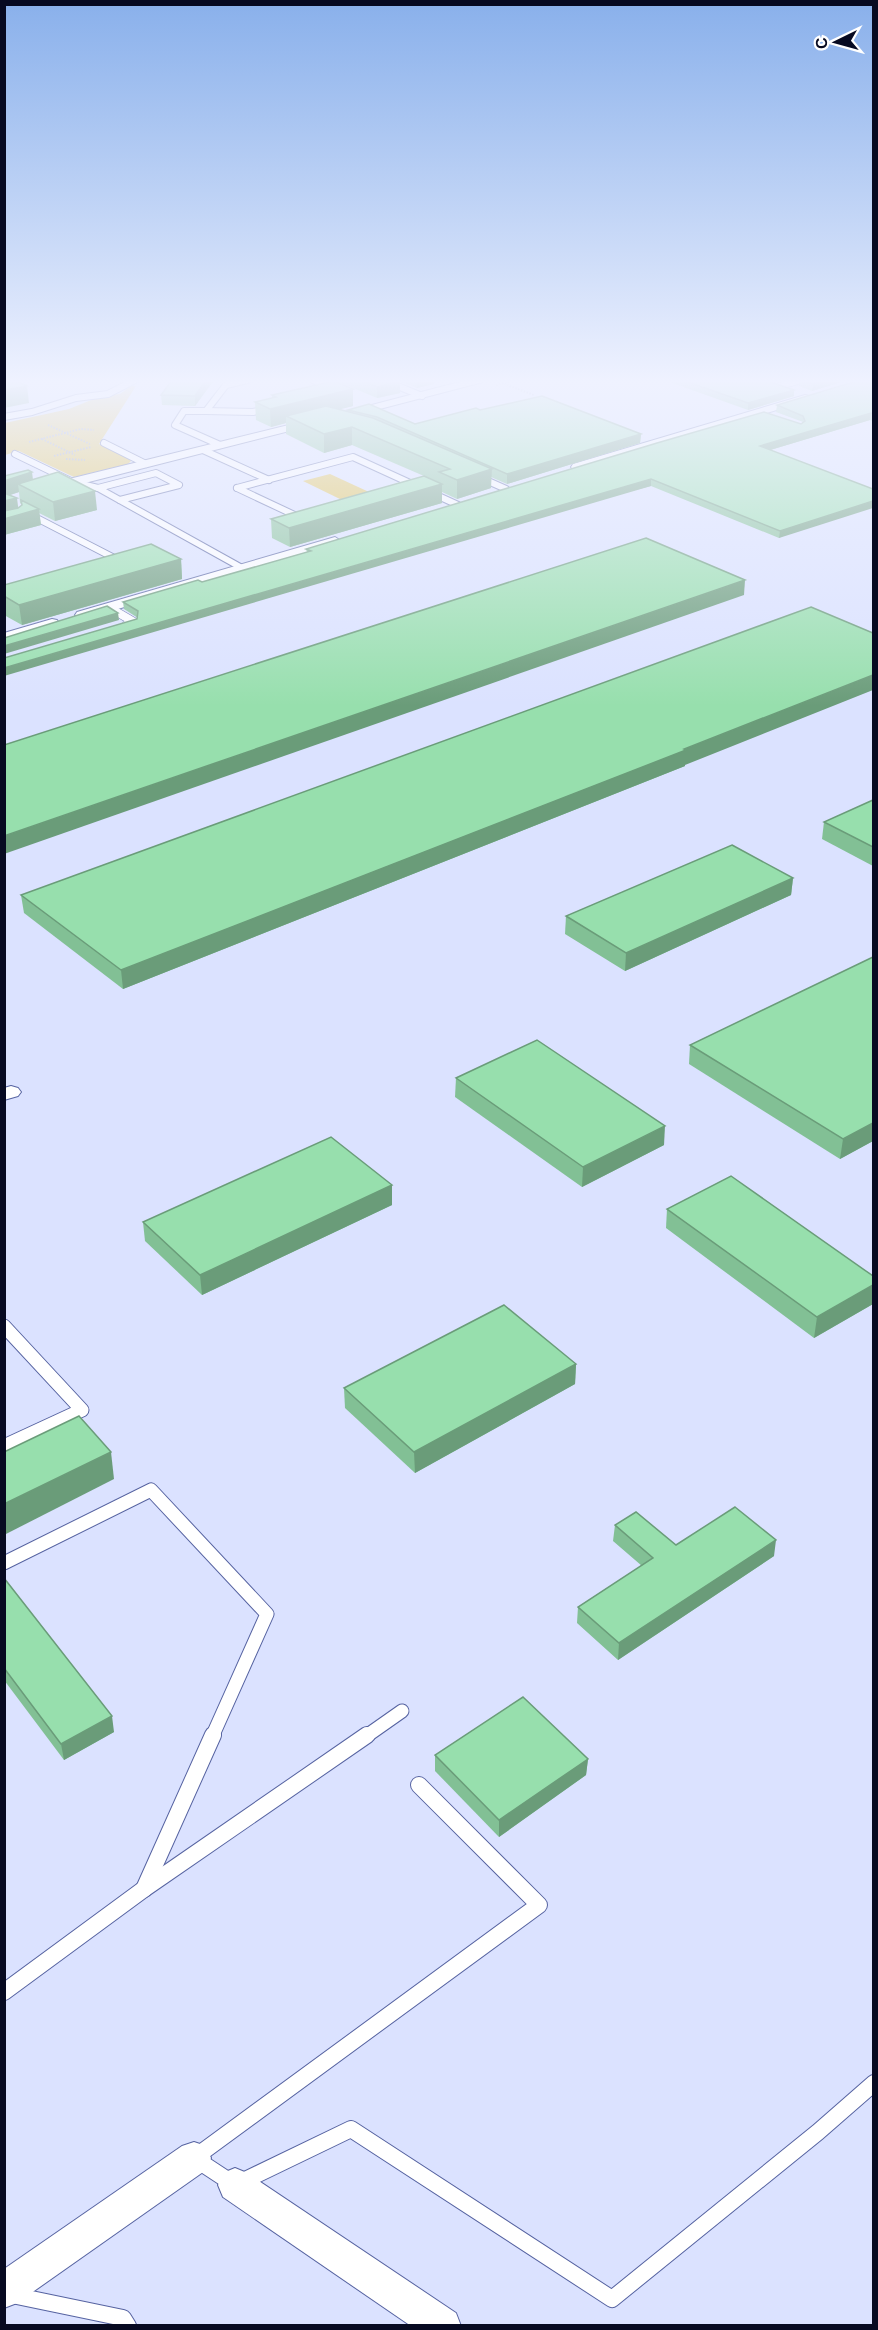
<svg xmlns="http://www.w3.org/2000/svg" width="878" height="2330" font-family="Barlow,sans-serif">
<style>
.green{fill:#e0be42}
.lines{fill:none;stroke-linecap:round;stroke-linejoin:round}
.service-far3-casing{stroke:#5663a1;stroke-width:8}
.service-far2-casing{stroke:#5663a1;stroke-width:9}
.service-far1-casing{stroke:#5663a1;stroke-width:15}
.service-casing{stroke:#5663a1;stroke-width:18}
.minor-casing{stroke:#5663a1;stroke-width:2}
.path{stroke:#979db8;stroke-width:2;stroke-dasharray:1.5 1.5;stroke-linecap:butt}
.service-far3{stroke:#fff;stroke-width:6}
.service-far2{stroke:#fff;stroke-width:8}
.service-far1{stroke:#fff;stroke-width:13}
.service{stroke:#fff;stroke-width:16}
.minor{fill:#fff;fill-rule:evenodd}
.wall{fill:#82c095;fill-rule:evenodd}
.shaded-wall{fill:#6a9c79}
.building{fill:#97dfad;stroke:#6a9c79;stroke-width:1.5}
</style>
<rect width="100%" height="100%" fill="#dbe2ff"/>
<g class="green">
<polygon points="131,386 136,386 99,444 129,459 131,461 128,464 74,477 19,451 5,455 5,423 69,409 101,396 120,394"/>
<polygon points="330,474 369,492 342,500 303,481"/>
</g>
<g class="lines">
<defs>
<g id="service-far3">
<polyline points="313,380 334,389"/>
<polyline points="383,380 422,396"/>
<polyline points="780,386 801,380"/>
<polyline points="206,411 253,412 268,409"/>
<polyline points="4,417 32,412 76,398 108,394 135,380"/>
<polyline points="104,443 146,464"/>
<polyline points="220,445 175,425 184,411 206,411 226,385 247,380"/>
<polyline points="203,450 269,480"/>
<polyline points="15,454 73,482 98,488 242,568"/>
<polyline points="479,477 506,489"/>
<polyline points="98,488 156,473 179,485 120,500"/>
<polyline points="237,488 353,457 458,505"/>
<polyline points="237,488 303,519"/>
<polyline points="27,513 120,561"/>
<polyline points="108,607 112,609"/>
</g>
<polyline id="service-far2" points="110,608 134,622 126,625"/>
<g id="service-far1">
<polyline points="4,1326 82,1410 4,1446"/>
<polyline points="4,1563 151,1490 267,1614 212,1737"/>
<polyline points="365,1737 402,1711"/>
</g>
<g id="service">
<polyline points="419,1785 539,1905 194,2158 235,2185 351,2129 612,2299 818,2132 874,2083"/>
<polyline points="144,1889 213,1735"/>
<polyline points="4,1992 144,1889 367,1735"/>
<polyline points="12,2295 123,2318 128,2326"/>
</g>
<g id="minor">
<polygon points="467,380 484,380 483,382 349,417 343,414 345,412"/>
<polygon points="805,395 809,396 809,400 581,470 573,470 571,467 573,464"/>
<polygon points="313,419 319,422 317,424 73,486 67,482 69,479"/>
<polygon points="335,537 341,541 340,544 87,618 77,618 75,615 77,612"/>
<polygon points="52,619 57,620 59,623 57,626 4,642 4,633"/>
<polygon points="11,1086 18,1088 21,1092 18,1096 4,1100 4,1088"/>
<polygon points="194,2142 206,2146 211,2158 206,2170 17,2303 4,2308 4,2269 182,2146"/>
<polygon points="235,2168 247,2173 456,2313 461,2326 411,2326 223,2197 218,2185 223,2173"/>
</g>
</defs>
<use href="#service-far3" class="service-far3-casing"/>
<use href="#service-far2" class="service-far2-casing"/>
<use href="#service-far1" class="service-far1-casing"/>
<use href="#service" class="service-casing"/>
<use href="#minor" class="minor-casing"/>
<g class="path">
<polyline points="504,384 534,395"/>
<polyline points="496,385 518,380"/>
<polyline points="48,425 90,444"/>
<polyline points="42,439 75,455"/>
<polyline points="29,442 81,429 94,430"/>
<polyline points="54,456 91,447"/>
<polyline points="66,459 85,460"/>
</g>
<use href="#service-far3" class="service-far3"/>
<use href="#service-far2" class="service-far2"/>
<use href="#service-far1" class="service-far1"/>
<use href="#service" class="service"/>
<use href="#minor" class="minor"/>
</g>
<g class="wall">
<polygon points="214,380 195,406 162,405 161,395"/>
<polygon points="334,380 434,380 434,384 417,388 400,381 400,393 377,398"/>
<polygon points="664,380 765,380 794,390 794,396 748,410"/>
<polygon points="799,380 848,380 812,391 799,386"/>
<polygon points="873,380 873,421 870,420 770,450 873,489 779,538 651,486 137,619 138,618 124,609 123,602 202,582 307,552 306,549 801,424 803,422 776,412 777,405"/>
<polygon points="272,395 353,406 339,409 348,412 348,410 415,424 480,410 641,434 640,443 507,484 491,477 491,488 457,499 442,492 442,503 290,547 272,538 271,519 424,476 352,445 324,453 286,434 286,423 271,427 256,420 255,402 272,398"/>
<path d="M 4,476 L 33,480 L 97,510 L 55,521 L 39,513 L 41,525 L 4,535 ZM 19,492 L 20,503 L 22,505 L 18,508 L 10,495 Z"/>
<polygon points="181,559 182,579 22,625 4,615 4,585"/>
<polygon points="685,765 685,766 123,989 24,913 21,895"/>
<polygon points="873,800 873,866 822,839 824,822"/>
<polygon points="793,878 791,895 625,971 565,934 566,916"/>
<polygon points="873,957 873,1141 840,1159 689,1064 690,1045"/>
<polygon points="456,1078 664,1145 582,1187 455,1097"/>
<polygon points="392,1185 392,1205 202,1295 145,1241 143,1222"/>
<polygon points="667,1209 873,1276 873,1304 814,1338 666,1228"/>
<polygon points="576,1364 575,1384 415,1473 345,1408 344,1388"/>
<polygon points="615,1525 676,1545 774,1556 618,1660 577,1623 578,1607 642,1566 613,1541"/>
<polygon points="4,1578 114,1732 64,1760 4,1680"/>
<polygon points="435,1755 588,1759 586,1775 499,1837 435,1771"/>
</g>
<g class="shaded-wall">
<polygon points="206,380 214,380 195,406 195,396"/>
<polygon points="417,380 434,380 434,384 417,388"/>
<polygon points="828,380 848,380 812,391 813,384"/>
<polygon points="400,381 400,393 377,398 377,387"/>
<polygon points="27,386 29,403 4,408 4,390"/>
<polygon points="353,389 353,406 295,421 286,416 286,423 271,427 270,409"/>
<polygon points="794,390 794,396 748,410 748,403"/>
<polygon points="871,413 870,420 760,453 760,446"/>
<polygon points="352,427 352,445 324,453 324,434"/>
<polygon points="641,434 640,443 507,484 507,474"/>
<polygon points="492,469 491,488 457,499 457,480"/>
<polygon points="32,472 34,488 18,484 19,492 4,497 4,481"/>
<polygon points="651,479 651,486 4,676 4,668"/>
<polygon points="442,484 442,503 290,547 289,528"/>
<polygon points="95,491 97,510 55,521 53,502"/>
<polygon points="17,498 19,514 4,518 4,501"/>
<polygon points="873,501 873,508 779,538 780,531"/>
<polygon points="39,509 41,525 4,535 4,519"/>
<polygon points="181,559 182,579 22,625 19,605"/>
<polygon points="745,580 744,595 4,854 4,836"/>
<polygon points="118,613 119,620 4,654 4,646"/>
<polygon points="873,675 873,690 685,765 685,766 123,989 121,970"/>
<polygon points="793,878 791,895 625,971 626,953"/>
<polygon points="873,1123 873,1141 840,1159 843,1139"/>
<polygon points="665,1126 664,1145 582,1187 583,1167"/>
<polygon points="392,1185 392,1205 202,1295 200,1275"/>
<polygon points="873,1285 873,1304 814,1338 817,1317"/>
<polygon points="576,1364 575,1384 415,1473 414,1452"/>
<polygon points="111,1452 114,1479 4,1535 4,1504"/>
<polygon points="776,1540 774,1556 618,1660 619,1643"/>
<polygon points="112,1716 114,1732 64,1760 61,1744"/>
<polygon points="588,1759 586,1775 499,1837 499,1820"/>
</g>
<g class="building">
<polygon points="4,380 15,380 27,386 4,390"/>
<polygon points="172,380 206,380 195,396 161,395"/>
<polygon points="361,380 397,380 400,381 377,387"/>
<polygon points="682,380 765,380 794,390 748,403"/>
<polygon points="799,380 828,380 813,384"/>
<polygon points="860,380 873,380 873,414 871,413 760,446 873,489 873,501 780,531 651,479 4,668 4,658 137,619 138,611 123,602 198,580 202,582 311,551 306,549 657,443 764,412 801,424 805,421 803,416 777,405"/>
<polygon points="334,381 353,389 270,409 255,402 276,397 272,395"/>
<polygon points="542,396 641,434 507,474 377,417 348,410 369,404 415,424 476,408 480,410"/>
<polygon points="326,406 373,418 492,469 457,480 439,472 450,469 352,427 324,434 286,416"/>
<polygon points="28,470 32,472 4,481 4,476"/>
<polygon points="58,472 95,491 53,502 18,484"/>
<polygon points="424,476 442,484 289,528 271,519"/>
<polygon points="4,493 17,498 4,501"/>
<polygon points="21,500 39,509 4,519 4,511 18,508 22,505"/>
<polygon points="646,538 745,580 4,836 4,745"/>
<polygon points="151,544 181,559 19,605 4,596 4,585"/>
<polygon points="107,606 118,613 4,646 4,638"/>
<polygon points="811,607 873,633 873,675 684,749 686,750 121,970 21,895"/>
<polygon points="873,800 873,847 824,822"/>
<polygon points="732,845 793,878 626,953 566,916"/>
<polygon points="873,957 873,1123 843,1139 690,1045"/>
<polygon points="537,1040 665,1126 583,1167 456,1078"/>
<polygon points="331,1137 392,1185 200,1275 143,1222"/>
<polygon points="731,1176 873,1276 873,1285 817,1317 667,1209"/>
<polygon points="504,1305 576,1364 414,1452 344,1388"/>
<polygon points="79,1416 111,1452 4,1504 4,1452"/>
<polygon points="735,1507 776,1540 619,1643 578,1607 653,1558 615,1525 636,1512 676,1545"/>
<polygon points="4,1578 112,1716 61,1744 4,1668"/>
<polygon points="523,1697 588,1759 499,1820 435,1755"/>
</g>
<linearGradient id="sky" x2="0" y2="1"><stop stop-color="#89b0eb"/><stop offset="0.54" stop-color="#eff2ff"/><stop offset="1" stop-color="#eff2ff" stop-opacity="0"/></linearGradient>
<rect width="878" height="706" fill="url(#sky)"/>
<rect width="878" height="2330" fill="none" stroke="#070a21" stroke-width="12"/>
<g transform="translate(836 42) rotate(265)" stroke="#ffffff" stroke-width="4.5" paint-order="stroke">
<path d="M0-4.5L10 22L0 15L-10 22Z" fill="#070a21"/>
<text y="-9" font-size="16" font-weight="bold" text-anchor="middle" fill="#070a21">С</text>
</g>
</svg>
